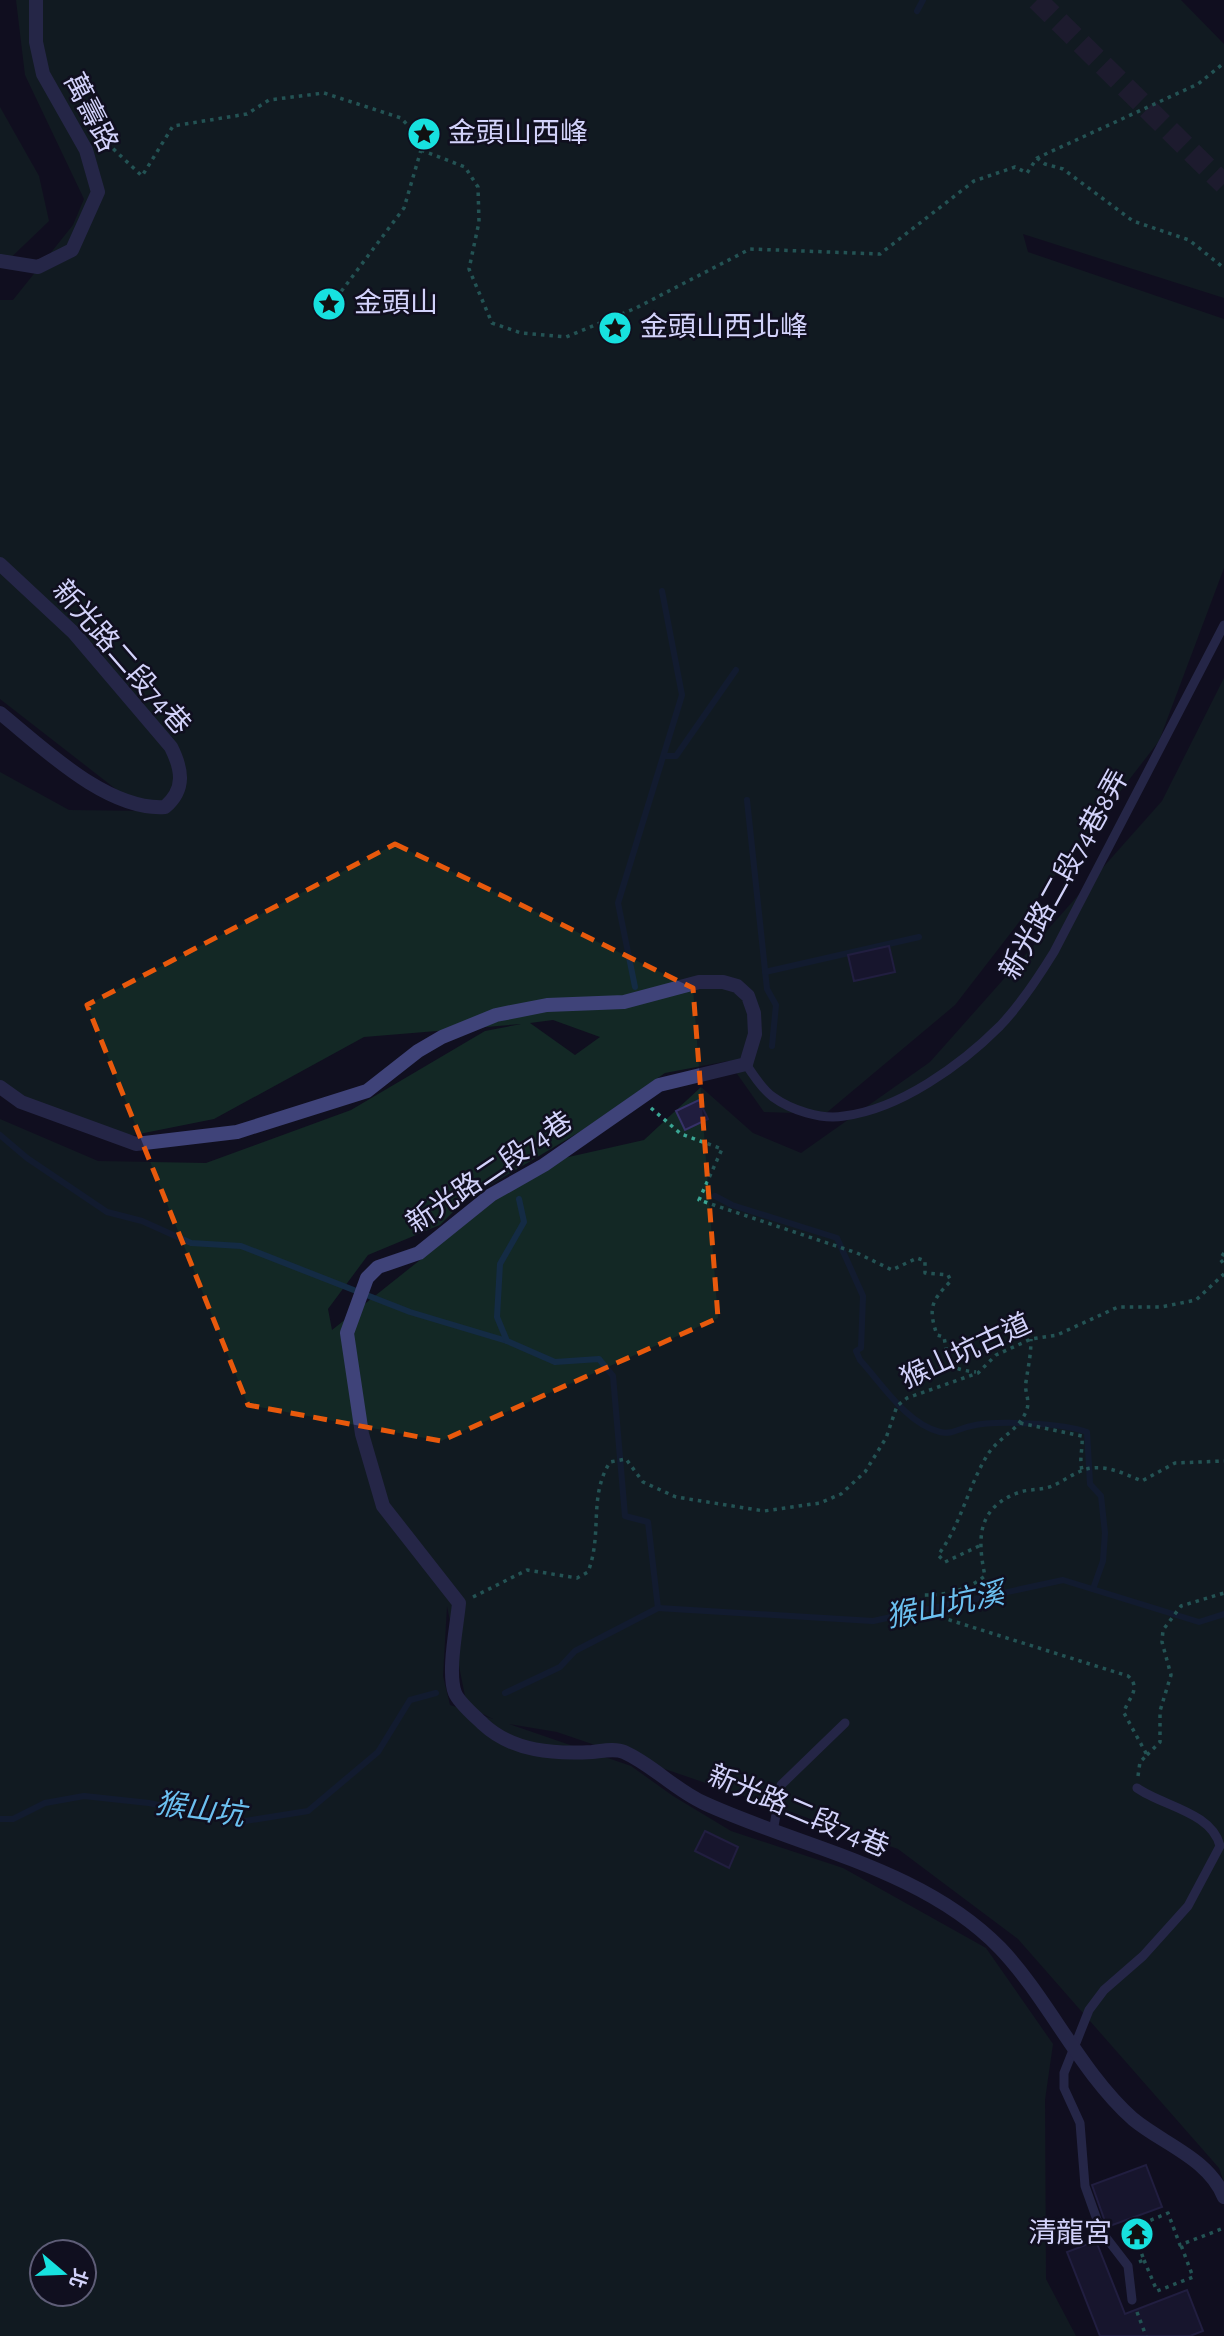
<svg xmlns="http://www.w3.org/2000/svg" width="1224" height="2336" font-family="'Alegreya Sans','Noto Sans TC',sans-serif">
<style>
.green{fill:#132825;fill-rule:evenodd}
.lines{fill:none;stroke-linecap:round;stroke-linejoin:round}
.stream{stroke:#142b44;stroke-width:6}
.building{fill:#201d3e;stroke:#363168;stroke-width:2}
.highway-tunnel{stroke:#2d2c40;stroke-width:21;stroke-dasharray:21 10;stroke-linecap:butt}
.path{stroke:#3aa694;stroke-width:3.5;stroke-dasharray:3.5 5;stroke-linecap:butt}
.lane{stroke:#3f4379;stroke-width:9}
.street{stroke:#3f4379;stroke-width:14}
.marked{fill:none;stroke:#e8590c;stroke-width:5;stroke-dasharray:14 9;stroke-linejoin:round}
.labels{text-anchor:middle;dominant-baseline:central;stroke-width:5;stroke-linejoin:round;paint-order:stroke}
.street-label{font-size:28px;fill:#d2d2fa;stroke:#100f1f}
.poi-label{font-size:28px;fill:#d2d2fa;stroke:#100f1f;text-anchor:start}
.water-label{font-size:30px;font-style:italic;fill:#6bc0f0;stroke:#100f1f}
</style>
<rect width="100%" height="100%" fill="#100f1f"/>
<g class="green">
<path d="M 16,0 L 1181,0 L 1224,44 L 1224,298 L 1023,234 L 1028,252 L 1224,319 L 1224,568 L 1159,741 L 955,1005 L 825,1114 L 764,1112 L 728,1061 L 665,1073 L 581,1131 L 465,1200 L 440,1225 L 368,1255 L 328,1309 L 332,1330 L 542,1163 L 644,1140 L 701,1087 L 753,1133 L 801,1153 L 930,1062 L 1162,801 L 1224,678 L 1224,2182 L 1219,2168 L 1018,1939 L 898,1849 L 557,1732 L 509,1724 L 631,1766 L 673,1796 L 731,1831 L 843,1868 L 986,1948 L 1053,2044 L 1045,2100 L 1046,2279 L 1076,2336 L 0,2336 L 0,1119 L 98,1161 L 206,1163 L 351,1110 L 485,1031 L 521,1024 L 364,1037 L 214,1119 L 109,1140 L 0,1088 L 0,772 L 69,810 L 144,811 L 0,699 L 0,300 L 13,300 L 73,225 L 84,199 L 25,75 ZM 553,1020 L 600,1037 L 575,1055 L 530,1023 ZM 447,1606 L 467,1706 L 493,1719 L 450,1705 L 443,1676 ZM 42,2252 L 84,2252 L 84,2294 L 42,2294 Z"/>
<polygon points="0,107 39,176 49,221 0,268"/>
</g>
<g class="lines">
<g class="stream">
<polyline points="917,11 923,0"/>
<polyline points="665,756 676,756 736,670"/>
<polyline points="747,800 767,989 776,1005 772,1046"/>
<polyline points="765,972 919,937"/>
<polyline points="635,987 618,903 682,695 662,591"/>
<polyline points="0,1135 27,1158 107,1212 142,1221 191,1243 241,1246 410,1312 507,1341"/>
<path d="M 715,1196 L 732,1205 L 837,1238 L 863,1296 L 861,1348 L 856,1351 L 860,1360 C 882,1384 907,1424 940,1432 C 952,1435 960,1428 971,1426 C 995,1420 1063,1423 1087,1432 L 1090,1484 L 1101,1496 L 1105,1533 L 1103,1561 L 1093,1589"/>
<polyline points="519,1199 524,1222 500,1264 497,1317 507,1341 555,1362 599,1359 613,1376 625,1516 648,1522 658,1608"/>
<polyline points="658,1608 873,1621 1063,1580 1199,1622 1224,1614"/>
<polyline points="505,1693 560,1667 575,1651 658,1608"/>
<polyline points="0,1819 13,1819 45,1803 84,1796 149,1803 239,1822 308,1811 378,1752 410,1700 436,1693"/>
</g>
</g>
<g class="building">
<polygon points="889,946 895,972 854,981 848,955"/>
<polygon points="699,1100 708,1119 685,1130 676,1111"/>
<polygon points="705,1831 738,1847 729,1868 695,1851"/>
<polygon points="1146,2165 1162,2207 1107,2227 1092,2185"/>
<polygon points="1096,2241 1125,2314 1187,2290 1203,2331 1190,2336 1100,2336 1067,2252"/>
</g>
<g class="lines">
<polyline class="highway-tunnel" points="1037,0 1224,184"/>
<g class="path">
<polyline points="101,147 106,142 142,176 173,126 247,114 269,100 324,93 401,118 414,132 421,150 404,208 331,305"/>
<polyline points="421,150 465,167 478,187 479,222 469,269 492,323 521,333 566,337 636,308 750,249 880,254 974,181 1015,167 1027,173 1037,158 1198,84 1224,63"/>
<polyline points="1037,158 1045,164 1063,169 1133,221 1189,240 1224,268"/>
<path d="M 651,1108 L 681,1134 L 722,1149 L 699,1200 L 857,1253 L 892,1270 L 917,1258 L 925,1261 L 925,1273 L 948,1275 L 951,1281 C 931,1301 928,1308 937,1335 L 944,1337 C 949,1364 947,1369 976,1372"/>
<polyline points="1224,1253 1220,1259 1224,1264"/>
<path d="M 1020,1423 L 1082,1436 C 1083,1449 1079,1458 1082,1470"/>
<path d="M 979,1546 L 945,1562 L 938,1555 C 961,1525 968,1486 988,1454 C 1000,1436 1020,1430 1027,1409 C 1030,1399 1024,1391 1026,1382 C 1028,1367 1031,1356 1031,1339"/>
<path d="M 473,1597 L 527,1570 L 577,1578 L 588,1572 C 603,1533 588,1497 610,1462 L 626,1459 L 643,1482 L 676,1497 L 764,1511 L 820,1503 L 841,1494 L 865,1472 L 886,1438 L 897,1406 L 907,1398 L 978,1373 L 996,1355 L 1031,1339 L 1057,1335 L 1118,1307 L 1161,1307 L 1196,1300 L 1224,1274"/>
<polyline points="1147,1755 1160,1742 1160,1711 1171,1675 1162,1642 1163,1630 1181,1606 1224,1593"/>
<path d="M 1138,1776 L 1140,1762 L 1147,1755 L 1124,1713 C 1126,1700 1143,1689 1128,1676 L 940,1617 L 930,1618 L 924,1615 L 923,1595 C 948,1595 965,1591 985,1576 C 977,1538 977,1507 1020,1492 C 1030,1489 1042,1490 1052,1486 C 1062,1482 1071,1475 1081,1471 C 1102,1462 1122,1473 1142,1481 L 1175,1463 L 1224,1461"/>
<polyline points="1144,2260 1157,2291 1193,2277 1181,2245"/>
<polyline points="1139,2262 1144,2260 1132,2228 1168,2213 1180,2245 1224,2228"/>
<polyline points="1137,2312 1146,2336"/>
</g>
<g class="lane">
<path d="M 746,1064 C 753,1075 762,1089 773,1097 C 791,1110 821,1120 844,1116 C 900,1109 961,1065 1000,1026 C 1021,1004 1038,978 1054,952 L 1224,625"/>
<polyline points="773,1832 781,1785 845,1723"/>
<path d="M 1132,2300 L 1128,2266 L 1101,2231 L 1085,2186 L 1080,2123 L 1064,2088 L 1064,2073 L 1089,2010 L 1104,1990 L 1143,1956 L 1188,1906 L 1220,1846 C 1212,1812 1162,1806 1137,1788"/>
</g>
<g class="street">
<polyline points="0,261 38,267 72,250 98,192 86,150 43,74 36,42 36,0"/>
<path d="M 0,564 L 74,633 L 171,747 C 182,769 186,789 165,807 C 107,811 42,747 0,713"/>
<path d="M 0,1087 L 21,1102 L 136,1144 L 237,1132 L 367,1091 L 418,1051 L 442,1037 L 496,1015 L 547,1005 L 624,1002 L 699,982 L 723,982 L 737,986 L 748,996 L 754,1013 L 755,1034 L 746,1064 L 659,1085 L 544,1165 L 491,1195 L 419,1253 L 378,1267 L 367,1278 L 347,1333 L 362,1434 L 383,1506 L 459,1603 C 457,1626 447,1672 455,1693 C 459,1703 476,1717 483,1724 C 513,1752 555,1754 592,1752 C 602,1751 615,1748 624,1752 C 653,1765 675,1790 704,1803 C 802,1848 922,1868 1000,1948 C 1048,1998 1080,2072 1133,2119 C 1163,2144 1208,2158 1224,2197"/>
</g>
</g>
<path d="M0 0H1224V2336H0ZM 395,844 L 693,988 L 718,1318 L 441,1441 L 248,1405 L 87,1005 Z" fill="#100f1f" fill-opacity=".55" fill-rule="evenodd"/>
<path class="marked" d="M 395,844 L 693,988 L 718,1318 L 441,1441 L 248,1405 L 87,1005 Z"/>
<defs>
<symbol id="sight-disc" viewBox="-11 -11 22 22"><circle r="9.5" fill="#17e1df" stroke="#100f1f"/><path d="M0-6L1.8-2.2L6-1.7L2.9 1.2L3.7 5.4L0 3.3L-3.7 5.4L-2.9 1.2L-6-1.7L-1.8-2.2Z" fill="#111"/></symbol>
<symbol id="temple-disc" viewBox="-11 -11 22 22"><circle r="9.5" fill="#17e1df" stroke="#100f1f"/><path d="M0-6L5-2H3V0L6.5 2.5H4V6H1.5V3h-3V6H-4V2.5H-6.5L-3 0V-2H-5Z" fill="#111"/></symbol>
</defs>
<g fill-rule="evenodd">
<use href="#sight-disc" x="405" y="115" width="38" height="38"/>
<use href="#sight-disc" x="310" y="285" width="38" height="38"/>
<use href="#sight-disc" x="596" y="309" width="38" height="38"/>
<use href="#temple-disc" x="1118" y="2215" width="38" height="38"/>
</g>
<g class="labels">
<g class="street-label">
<text transform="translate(90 113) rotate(63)">萬壽路</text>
<text transform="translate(121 658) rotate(49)">新光路二段74巷</text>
<text transform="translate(1065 875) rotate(-61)">新光路二段74巷8弄</text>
<text transform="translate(490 1173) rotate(-34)">新光路二段74巷</text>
<text transform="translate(966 1352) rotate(-25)">猴山坑古道</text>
<text transform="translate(798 1812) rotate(23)">新光路二段74巷</text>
</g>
<g class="poi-label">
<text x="448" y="134">金頭山西峰</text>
<text x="354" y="304">金頭山</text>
<text x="640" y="328">金頭山西北峰</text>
<text x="1112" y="2234" text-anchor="end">清龍宮</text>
</g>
<g class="water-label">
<text transform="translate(945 1606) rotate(-12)">猴山坑溪</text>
<text transform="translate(200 1810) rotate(8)">猴山坑</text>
</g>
</g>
<g transform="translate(63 2273) rotate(109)"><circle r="33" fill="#100f1f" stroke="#5e5d77" stroke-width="2"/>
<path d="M0-5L12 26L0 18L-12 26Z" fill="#17e1df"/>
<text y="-10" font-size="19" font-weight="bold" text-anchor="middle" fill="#d2d2fa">北</text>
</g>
</svg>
